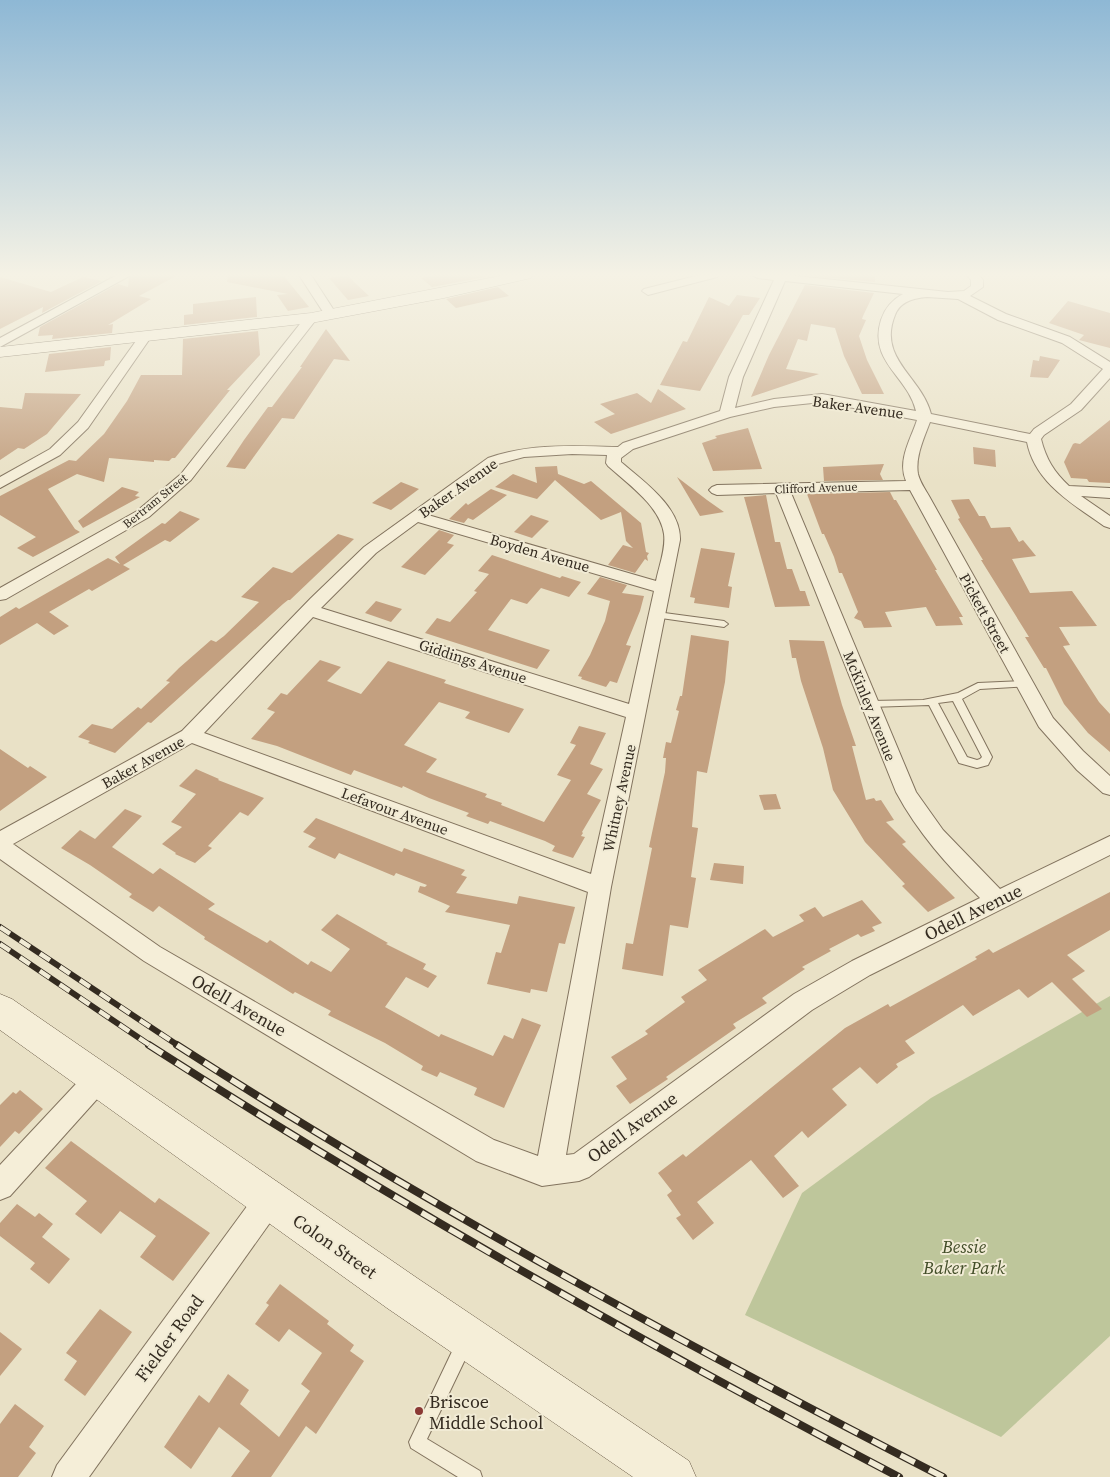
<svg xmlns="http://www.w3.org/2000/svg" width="1110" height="1477" font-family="'Source Serif 4',serif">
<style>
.green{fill:#bec69b}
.building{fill:#c3a080}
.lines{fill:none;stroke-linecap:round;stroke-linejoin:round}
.service-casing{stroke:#82735e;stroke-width:2}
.minor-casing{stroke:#82735e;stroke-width:2}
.secondary-casing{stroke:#645541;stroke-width:1}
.service{fill:#f5eed8;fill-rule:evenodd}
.minor{fill:#f5eed8;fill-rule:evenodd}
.secondary{fill:#f5eed8;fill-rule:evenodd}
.rail-far1-casing{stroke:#342b20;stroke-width:6}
.rail-casing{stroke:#342b20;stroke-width:8}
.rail-far1{stroke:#f1ebd5;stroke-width:4.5;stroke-dasharray:12;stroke-linecap:butt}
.rail{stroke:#f1ebd5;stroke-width:5.5;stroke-dasharray:16;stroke-linecap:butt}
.poi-dot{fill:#8b3934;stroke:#f1ebd5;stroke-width:2}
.labels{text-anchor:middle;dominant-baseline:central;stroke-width:4;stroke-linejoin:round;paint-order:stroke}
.far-street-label{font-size:12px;fill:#342b20;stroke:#f1ebd5}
.street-label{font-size:15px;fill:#342b20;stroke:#f1ebd5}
.near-street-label{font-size:18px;fill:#342b20;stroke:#f1ebd5}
.near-park-label{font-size:18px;font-style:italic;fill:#434e29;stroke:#f1ebd5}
.near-poi-label{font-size:18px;fill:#342b20;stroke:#f1ebd5;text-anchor:start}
</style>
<rect width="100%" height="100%" fill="#e9e1c6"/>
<polygon class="green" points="1110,996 1110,1336 1001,1437 745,1315 802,1193 931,1098"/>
<g class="building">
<polygon points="133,275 178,275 139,296 151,299 108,325 113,324 112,333 52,339 53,335 38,336 40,327 118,284 128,287 129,278"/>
<polygon points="228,275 283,275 309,307 288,311 277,295 288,294 227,282"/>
<polygon points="348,275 354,282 369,296 348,300 329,278"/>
<polygon points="436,275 482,275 485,277 432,287 421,278"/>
<polygon points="810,276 810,275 875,275 875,282"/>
<polygon points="0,277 51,292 83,277 102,281 42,313 43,307 0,329"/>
<polygon points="805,285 874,293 863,316 862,319 866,320 859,336 867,360 884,394 862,394 844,356 835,328 811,324 807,341 798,339 786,369 819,374 751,397 769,355"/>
<polygon points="498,287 509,296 456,308 446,299"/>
<polygon points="737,295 760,298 749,315 743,315 700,391 660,385 683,341 687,342 709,297 729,306"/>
<polygon points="256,297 257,317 184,325 184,315 193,314 193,304"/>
<polygon points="1068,301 1110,313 1110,348 1079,340 1084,335 1049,323"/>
<polygon points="326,329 350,361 334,359 294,419 282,418 245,469 226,467 244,440 268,407 272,407 302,367 300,367"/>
<polygon points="258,331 260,355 227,390 230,390 175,458 172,458 169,461 154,460 154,462 109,458 104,482 77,474 48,489 75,529 80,532 33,557 17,548 36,537 0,515 0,496 69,460 76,461 104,434 127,401 141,375 182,375 183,339"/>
<polygon points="111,347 110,360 105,361 104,366 45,372 49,354"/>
<polygon points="1040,356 1060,360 1048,378 1030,377 1033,360 1039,361"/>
<polygon points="658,389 686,409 611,434 594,422 615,414 600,404 637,393 651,403"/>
<polygon points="25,393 81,394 47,434 24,449 18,448 0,460 0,407 22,409"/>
<polygon points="1110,420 1110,483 1089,482 1087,479 1071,478 1064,462 1073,444 1075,443 1080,444"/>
<polygon points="748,428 762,469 713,471 702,443 717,438 715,436"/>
<polygon points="973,447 995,450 996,467 974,464"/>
<polygon points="884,464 880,474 883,480 824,481 823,467"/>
<polygon points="557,466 558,474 584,484 591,481 641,523 646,552 649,553 647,556 648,561 645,559 635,573 608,565 623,545 633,548 626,541 621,512 601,520 555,480 537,499 495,487 513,474 537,483 535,467"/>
<polygon points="677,477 707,500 724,512 700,516"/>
<polygon points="401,482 419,489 391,510 372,503"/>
<polygon points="122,487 139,492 135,496 140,497 83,528 78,521"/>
<polygon points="491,489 507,495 473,520 468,518 464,523 449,519 466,503 468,505"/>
<polygon points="890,492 894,500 896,500 937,570 935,570 963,617 959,617 963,625 936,626 926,607 885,612 892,627 864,628 861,621 854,618 858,612 845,580 842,573 839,573 834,557 824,534 822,534 807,494"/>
<polygon points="766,495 775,542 780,542 787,569 792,569 800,591 805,591 810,606 775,607 744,497"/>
<polygon points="969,499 979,516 985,516 991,528 1010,527 1019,542 1023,540 1036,556 1012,559 1030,593 1072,591 1097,626 1059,627 1070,645 1063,646 1099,702 1110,714 1110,752 1088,733 1064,704 1046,668 1044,668 1025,637 1029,637 981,560 983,560 958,519 960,518 951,500"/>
<polygon points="180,511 200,519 170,542 165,540 123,565 130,569 92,591 89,589 49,612 69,626 54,635 37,623 0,645 0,617 16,607 19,609 108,558 120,564 115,557 162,523 165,524"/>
<polygon points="531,515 549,521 532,538 514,532"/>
<polygon points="439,530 454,535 447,543 454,545 425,575 401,567"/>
<polygon points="338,534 354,539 290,600 288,600 283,604 151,723 148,722 115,753 88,743 90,741 78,737 92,724 112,729 138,707 141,709 170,682 166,681 179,668 211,640 216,642 224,636 259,602 241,597 273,567 292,573"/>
<polygon points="701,548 735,553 728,586 732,587 729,608 694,603 695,598 690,597"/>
<polygon points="492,555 560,578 562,576 581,582 569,597 541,588 527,604 511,599 488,630 550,650 537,669 425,633 437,618 450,622 477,592 474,591 489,574 478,571"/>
<polygon points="600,577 627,585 622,593 644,596 640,611 626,645 631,646 617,683 610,681 606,687 581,679 582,677 578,676 590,655 605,621 610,601 587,594"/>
<polygon points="376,601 402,609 391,622 365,613"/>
<polygon points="691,635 729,641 725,682 707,773 697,771 692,827 698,828 691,877 696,878 688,928 670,925 663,976 622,969 626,943 633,944 650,858 652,848 649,847 665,772 666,758 663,758 666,742 671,743 679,711 676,710 680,696 682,696"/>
<polygon points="789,640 824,641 842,705 856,746 852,746 866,800 874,798 876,801 881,800 894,820 886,822 906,842 902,844 955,898 928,912 902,886 905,884 865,842 833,790 823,748 801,681 796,658 792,658"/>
<polygon points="320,660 341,667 327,681 361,694 388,661 446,680 444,683 524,709 509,733 465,718 470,712 439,702 404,745 437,759 426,772 487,794 485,797 502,803 501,805 544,822 571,780 557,775 576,745 570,743 579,726 606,733 590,764 603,769 587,794 601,800 582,832 583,833 581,836 585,837 573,858 552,851 555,846 545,841 490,821 488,824 466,816 469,813 429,798 403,786 402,788 354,770 351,775 277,746 251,739 275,712 267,709 281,693 287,695"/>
<polygon points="0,749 28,768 30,766 47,777 0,811"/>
<polygon points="196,769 219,779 218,780 264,798 248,816 240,812 208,846 212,848 195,863 175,854 176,853 162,844 182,827 171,822 196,794 179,786"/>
<polygon points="776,794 781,809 764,810 759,795"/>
<polygon points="125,809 142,816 112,847 153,874 160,868 215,904 208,909 267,943 270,940 308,965 311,961 331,972 350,949 321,930 337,914 388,943 386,944 426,964 423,969 437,976 428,988 406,977 385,1007 439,1037 441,1034 493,1056 504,1035 513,1039 522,1018 541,1025 504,1108 474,1095 477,1088 440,1072 437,1077 421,1070 423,1066 385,1043 328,1015 331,1011 295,992 293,994 204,939 205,937 159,906 153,912 129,897 132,894 90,865 61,848 80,830 95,839"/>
<polygon points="316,818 402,852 404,848 465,870 461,875 467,877 456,893 517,904 519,896 575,907 565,944 559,943 547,992 531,989 530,993 487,984 496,952 501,953 510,925 445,912 450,906 418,892 420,886 425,887 427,885 396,873 394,876 339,853 335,859 308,847 316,838 303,832"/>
<polygon points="714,863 744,866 743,884 710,880"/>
<polygon points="1110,892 1110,930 1067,955 1085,971 1072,979 1102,1009 1087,1017 1052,982 1028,998 1019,989 973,1016 963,1005 905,1041 915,1053 896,1064 898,1067 877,1084 860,1067 832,1089 847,1105 808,1138 802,1131 774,1156 799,1186 783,1198 751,1160 697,1202 714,1223 693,1240 676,1218 681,1215 667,1195 672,1191 658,1173 683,1154 686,1157 845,1028 888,1004 890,1007 977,959 975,957 989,949 993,953"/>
<polygon points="862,900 882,923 872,927 875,931 861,937 858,934 829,949 831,951 802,967 805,969 762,998 767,1003 733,1024 736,1028 666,1077 668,1079 630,1104 616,1086 627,1079 611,1057 648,1034 645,1031 685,1002 681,997 707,980 698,970 765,929 773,937 804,921 799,915 815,907 823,917"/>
<polygon points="20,1090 43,1109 19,1134 15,1131 0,1147 0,1105 13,1092 16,1094"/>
<polygon points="71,1141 155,1203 159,1198 210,1233 173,1281 140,1257 156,1236 120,1211 101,1234 75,1214 87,1201 45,1168"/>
<polygon points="17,1204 35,1217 39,1213 53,1224 42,1237 70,1259 49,1284 30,1269 35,1263 0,1236 0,1223"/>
<polygon points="280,1284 329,1321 327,1324 354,1345 350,1351 364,1361 316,1434 306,1426 271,1477 231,1477 250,1451 219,1427 191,1469 164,1447 199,1395 209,1403 228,1374 249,1390 240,1404 279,1437 310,1391 301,1384 322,1353 289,1329 279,1342 255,1324 269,1305 266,1303"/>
<polygon points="100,1309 132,1332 85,1396 64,1380 77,1361 66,1353"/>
<polygon points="0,1332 22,1349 0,1376"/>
<polygon points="15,1404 44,1426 29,1447 36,1453 18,1477 0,1477 0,1424"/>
</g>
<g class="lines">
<defs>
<g id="service">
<polygon points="657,612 724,621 728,624 724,627 654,617 653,615"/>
<path d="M 1025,681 L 1028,682 L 1030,684 L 1028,686 L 980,689 L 962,699 L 992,757 L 988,765 L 977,768 L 959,763 L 929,705 L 870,707 L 865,704 L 870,701 L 923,700 L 958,693 L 978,683 ZM 953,701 L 982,757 L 980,759 L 977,760 L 967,757 L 938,703 Z"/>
<polygon points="464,1337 470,1339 472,1345 427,1439 480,1471 482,1477 458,1477 411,1448 409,1442 458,1339"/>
</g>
<g id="minor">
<polygon points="117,275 131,275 0,347 0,338"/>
<polygon points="299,275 311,275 337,315 335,318 327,318"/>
<polygon points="700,275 719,275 717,277 648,295 642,291 644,289"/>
<path d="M 752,275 L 787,275 L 948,292 L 964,291 L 971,286 L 971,280 L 967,275 L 979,275 L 983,280 L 983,287 L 970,296 L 1006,314 L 1070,337 L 1110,362 L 1110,378 L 1081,410 L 1044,435 L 1041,439 C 1046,459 1054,472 1069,486 L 1110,488 L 1110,498 L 1081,496 L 1110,516 L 1110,528 L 1104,526 C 1073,504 1035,483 1027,442 L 930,422 C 924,438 915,457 918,474 C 920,482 925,489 929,496 L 1053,718 L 1083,751 L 1110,776 L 1110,795 L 1103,793 L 1077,770 L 1039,727 L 910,490 L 791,493 L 916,792 L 943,830 L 1000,889 L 1110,836 L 1110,855 L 870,975 L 812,1010 L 589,1177 L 579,1181 L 542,1186 L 476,1161 L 144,961 L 0,859 L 0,831 L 182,731 L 311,598 L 364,547 L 488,458 C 531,443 573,446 618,447 L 623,443 L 720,411 L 729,377 L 774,280 L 758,278 ZM 785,281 L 903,294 C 892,300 885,308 881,320 C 868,362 908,376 916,411 L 822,394 L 774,399 L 735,408 L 743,377 ZM 927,297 L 958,299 L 998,320 L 1062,343 L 1103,369 L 1071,404 L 1034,429 L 1030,434 L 931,414 C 922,377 877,359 895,315 C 900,302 913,298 927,297 ZM 822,402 L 917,420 C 911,439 897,460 906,481 L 717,485 L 712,487 L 709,490 L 712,493 L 717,495 L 776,493 L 896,792 C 918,833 947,865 980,898 L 852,961 L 794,994 L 574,1154 L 566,1155 L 611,887 L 680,540 C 681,507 643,481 621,462 L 621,458 L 633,449 L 730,417 L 774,407 ZM 572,454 L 607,455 L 606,463 L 608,466 C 628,484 660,506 664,534 C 666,549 659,566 656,581 L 428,515 L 498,464 L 524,457 ZM 418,522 L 654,591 L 629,704 L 321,608 L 376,553 ZM 313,617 L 626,717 L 591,874 L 204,733 ZM 192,743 L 588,892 L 538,1156 L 494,1140 L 160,947 L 13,844 Z"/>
<polygon points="311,314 315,315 317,318 315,321 191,480 149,517 6,599 0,600 0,588 137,511 181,474 307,315"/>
<polygon points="145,333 151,337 88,428 60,455 0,488 0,477 50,449 78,422 141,334"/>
<polygon points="98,1067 107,1070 111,1079 107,1088 10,1196 0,1200 0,1165 89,1070"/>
<polygon points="269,1186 279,1190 283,1200 279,1210 89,1477 52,1477 57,1465 259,1190"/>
</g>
<g id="secondary">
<polygon points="505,275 533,275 531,278 444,298 311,323 0,357 0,347 311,313"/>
<polygon points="0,994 12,999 417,1278 689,1461 696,1477 633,1477 387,1308 0,1030"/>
</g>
</defs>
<use href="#service" class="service-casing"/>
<use href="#minor" class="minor-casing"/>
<use href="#secondary" class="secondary-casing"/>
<use href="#service" class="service"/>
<use href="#minor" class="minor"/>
<use href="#secondary" class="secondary"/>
<defs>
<g id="rail-far1">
<polyline points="0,927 179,1046"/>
<polyline points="0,944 151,1046"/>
</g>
<g id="rail">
<path d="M 149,1045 C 392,1201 643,1343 899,1477"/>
<path d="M 177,1045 C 424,1204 682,1343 943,1477"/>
</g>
</defs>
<use href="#rail-far1" class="rail-far1-casing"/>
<use href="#rail" class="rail-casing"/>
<use href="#rail-far1" class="rail-far1"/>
<use href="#rail" class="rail"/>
</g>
<linearGradient id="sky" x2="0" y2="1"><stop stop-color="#8eb8d5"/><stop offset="0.57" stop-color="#f5f2e5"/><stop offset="1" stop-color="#f5f2e5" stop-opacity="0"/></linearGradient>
<rect width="1110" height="482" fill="url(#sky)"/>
<circle class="poi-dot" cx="419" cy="1411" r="5"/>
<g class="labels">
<g class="far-street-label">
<text transform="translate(816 488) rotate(-2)">Clifford Avenue</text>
<text transform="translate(155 501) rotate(-39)">Bertram Street</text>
</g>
<g class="street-label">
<text transform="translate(858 407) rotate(8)">Baker Avenue</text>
<text transform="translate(458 488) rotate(-35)">Baker Avenue</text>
<text transform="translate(540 553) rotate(16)">Boyden Avenue</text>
<text transform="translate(985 613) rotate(61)">Pickett Street</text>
<text transform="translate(473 661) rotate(18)">Giddings Avenue</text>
<text transform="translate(870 706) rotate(68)">McKinley Avenue</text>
<text transform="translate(143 762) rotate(-29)">Baker Avenue</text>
<text transform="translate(619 798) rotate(-78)">Whitney Avenue</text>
<text transform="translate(395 811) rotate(20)">Lefavour Avenue</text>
</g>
<g class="near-street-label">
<text transform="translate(973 912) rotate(-26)">Odell Avenue</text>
<text transform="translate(239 1005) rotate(30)">Odell Avenue</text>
<text transform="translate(632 1127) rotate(-36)">Odell Avenue</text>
<text transform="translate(335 1246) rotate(35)">Colon Street</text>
<text transform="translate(169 1338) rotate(-54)">Fielder Road</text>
</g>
<g class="near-park-label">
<text x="964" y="1246">Bessie<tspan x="964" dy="21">Baker Park</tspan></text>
</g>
<g class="near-poi-label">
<text x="429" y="1401">Briscoe<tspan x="429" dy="21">Middle School</tspan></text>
</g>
</g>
</svg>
